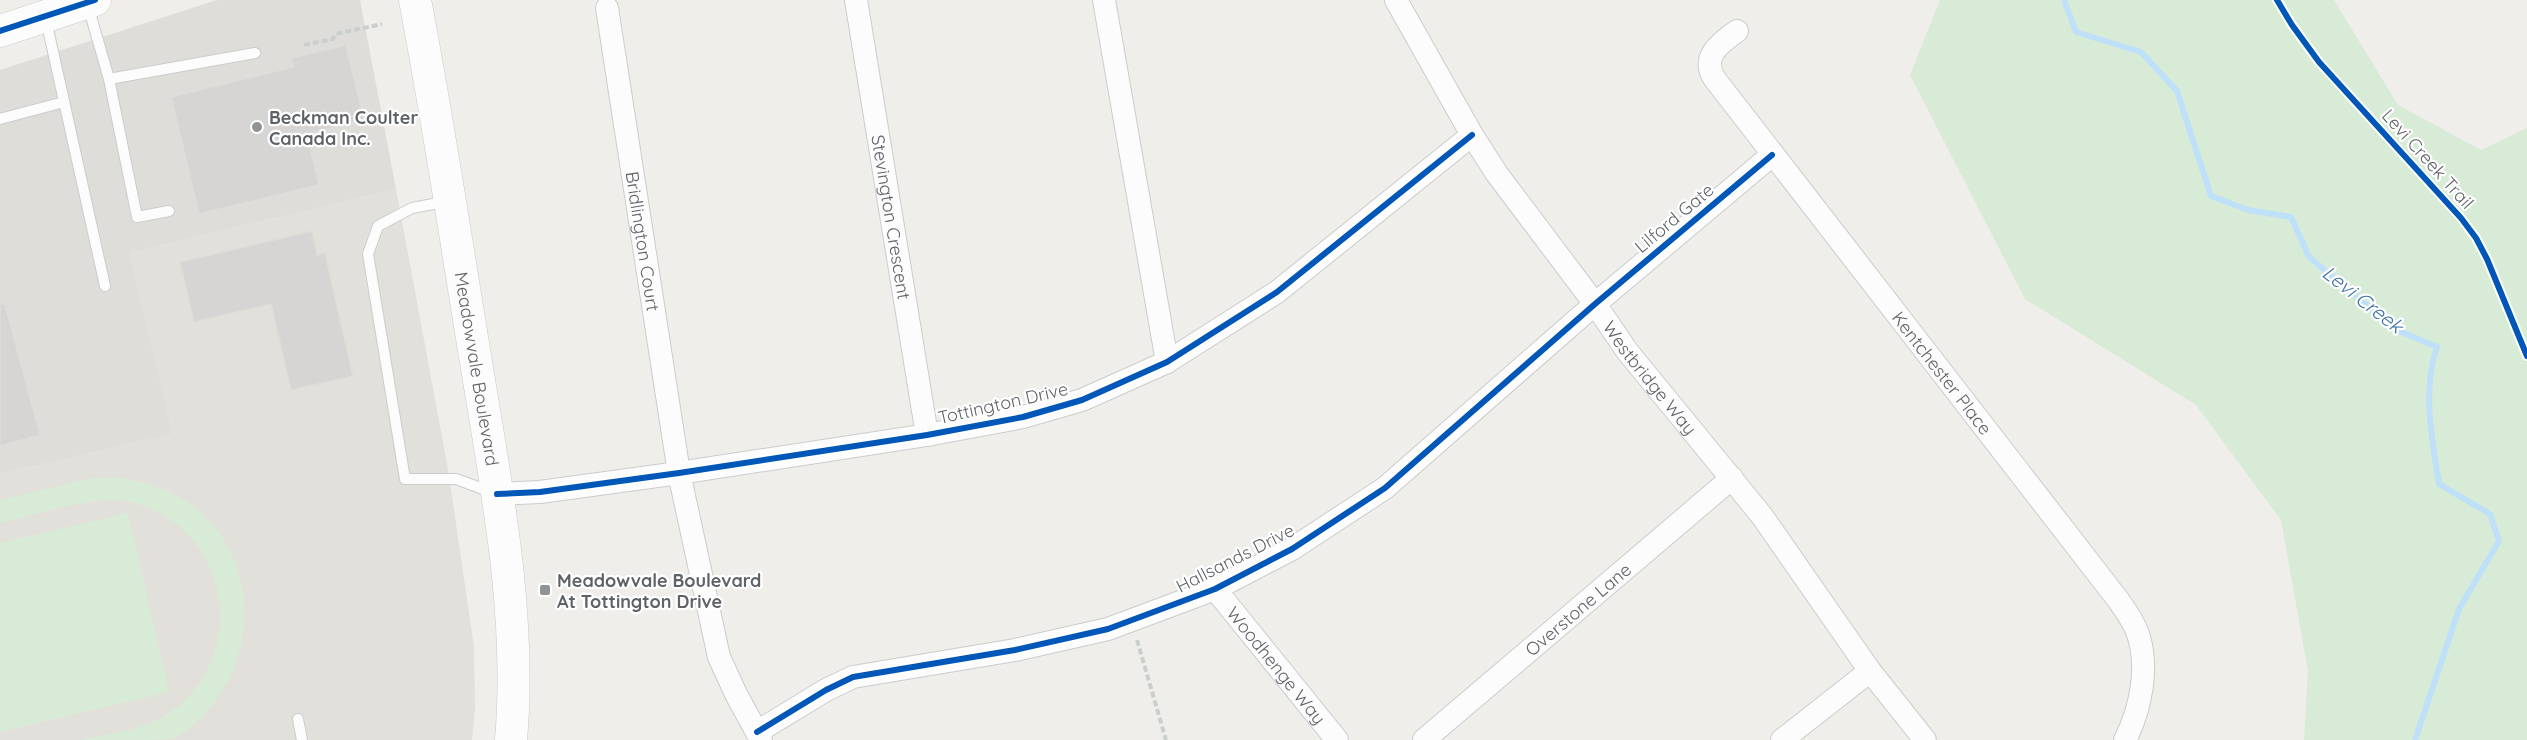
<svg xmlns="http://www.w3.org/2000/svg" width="2527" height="740" font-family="Quicksand,sans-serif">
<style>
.industrial{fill:#dfddda}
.education{fill:#e2e0da}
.green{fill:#d8ebd6}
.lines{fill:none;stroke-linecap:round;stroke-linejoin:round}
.stream{stroke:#bfe0f9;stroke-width:6}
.building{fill:#d6d5d3;stroke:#deddd9;stroke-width:1.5}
.lane-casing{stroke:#cbcccc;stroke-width:12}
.street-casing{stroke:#cbcccc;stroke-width:24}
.secondary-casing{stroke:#cacacb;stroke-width:33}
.path{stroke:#cacfcc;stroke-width:4;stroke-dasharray:6 3;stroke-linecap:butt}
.lane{stroke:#fdfcfc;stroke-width:10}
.street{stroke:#fdfcfc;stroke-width:22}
.secondary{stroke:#fdfcfc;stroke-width:32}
.cycleway-casing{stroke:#fff;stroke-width:10}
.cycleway{stroke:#0057b8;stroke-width:6}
.poi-dot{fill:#919496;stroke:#fff;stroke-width:2}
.labels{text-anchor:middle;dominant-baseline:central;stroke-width:4.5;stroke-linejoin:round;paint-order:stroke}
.poi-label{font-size:18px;font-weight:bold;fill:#5f6368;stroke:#fff;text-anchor:start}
.street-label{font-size:18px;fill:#5f6368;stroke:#fff}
.water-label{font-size:20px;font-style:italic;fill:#4174aa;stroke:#fff}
</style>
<rect width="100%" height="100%" fill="#efeeea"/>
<polygon class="industrial" points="217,0 360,0 396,189 130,253 173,434 0,474 0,70"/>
<polygon class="education" points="396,189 448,469 474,647 475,709 472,740 0,740 0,474 173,434 130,253"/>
<g class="green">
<polygon points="1940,0 2334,0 2398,105 2481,150 2527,128 2527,740 2304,740 2308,671 2281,520 2196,405 2025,299 1910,75"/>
<path d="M 116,477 C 138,481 158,485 177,496 C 246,534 263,620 225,686 C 214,706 193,730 171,739 C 159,740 96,740 80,740 C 106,734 139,731 163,717 C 253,662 233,526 130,502 C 95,494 35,515 0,523 L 0,500 L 93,478 Z"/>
<polygon points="128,513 169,692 0,732 0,543"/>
</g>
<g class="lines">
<path class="stream" d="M 2064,0 L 2076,32 L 2141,52 L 2177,91 L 2211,196 L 2248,210 L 2291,217 L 2309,257 L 2397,330 L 2437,347 C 2422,390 2432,440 2439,484 L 2490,514 L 2499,541 L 2459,609 L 2415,740"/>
</g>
<g class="building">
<polygon points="346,45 364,119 307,134 319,185 199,214 171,97 293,67 291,58"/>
<polygon points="312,231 317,255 325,253 353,376 291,390 271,304 194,322 180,262"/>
<polygon points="0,304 5,304 40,435 0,446"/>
</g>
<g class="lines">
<defs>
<g id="lane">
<polyline points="88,6 109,79 137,217 169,211"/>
<polyline points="46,20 105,286"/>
<polyline points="109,79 255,53"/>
<polyline points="0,119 64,102"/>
<polyline points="449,201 412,208 378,226 368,254 405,479 456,479 494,493"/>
<polyline points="298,719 302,740"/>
</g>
<g id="street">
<path id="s1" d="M 856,0 L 927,435"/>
<polyline points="1104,0 1167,362"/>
<path id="s2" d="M 1396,0 L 1472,135 L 1497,174 L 1595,304 L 1627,351 L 1762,516 L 1870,671 L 1925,740"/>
<path id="s3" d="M 607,8 L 679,473 L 719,657 L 736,694 L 761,740"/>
<path id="s4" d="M 1737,31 C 1720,43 1701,57 1714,78 L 2119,601 C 2126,611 2134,622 2138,634 C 2149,667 2141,709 2125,740"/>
<polyline points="497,494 540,492 679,473 927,435 1023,417 1082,400 1167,362 1277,292 1472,135"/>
<path id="s5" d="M 1215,589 L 1337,740"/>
<polyline points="757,732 826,690 853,677 1015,650 1108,629 1215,589 1292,549 1385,488 1595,304 1772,155"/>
<path id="s6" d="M 1424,740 L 1732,478"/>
<polyline points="1782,740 1870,671"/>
</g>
<g id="secondary">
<path id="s7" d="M 415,0 C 438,120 456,241 476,362 C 496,485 522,615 511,740"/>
<polyline points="0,31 95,0"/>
</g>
</defs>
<use href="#lane" class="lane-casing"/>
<use href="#street" class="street-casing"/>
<use href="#secondary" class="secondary-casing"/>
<g class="path">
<polyline points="304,45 333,39 336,34 382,24"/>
<polyline points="1137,640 1166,740"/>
</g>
<use href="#lane" class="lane"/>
<use href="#street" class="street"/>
<use href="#secondary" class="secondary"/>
<defs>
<g id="cycleway">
<polyline points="2277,0 2292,25 2319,62 2461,218 2476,238 2487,259 2527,356"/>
<polyline points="0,31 95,0"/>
<polyline points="497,494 540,492 679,473 927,435 1023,417 1082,400 1167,362 1277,292 1472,135"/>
<polyline points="757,732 826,690 853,677 1015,650 1108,629 1215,589 1292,549 1385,488 1595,304 1772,155"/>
</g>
</defs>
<use href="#cycleway" class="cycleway-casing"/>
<use href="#cycleway" class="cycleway"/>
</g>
<g class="poi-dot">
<circle cx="257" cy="127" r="6"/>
<rect x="539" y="584" width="12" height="12" rx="3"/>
</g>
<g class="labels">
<g class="poi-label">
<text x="269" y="117">Beckman Coulter<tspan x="269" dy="21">Canada Inc.</tspan></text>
<text x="557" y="580">Meadowvale Boulevard<tspan x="557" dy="21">At Tottington Drive</tspan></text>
</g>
<g class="street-label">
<text transform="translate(2428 159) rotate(48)">Levi Creek Trail</text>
<text stroke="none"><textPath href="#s1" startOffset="220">Stevington Crescent</textPath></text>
<text transform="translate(1674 218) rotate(-40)">Lilford Gate</text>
<text stroke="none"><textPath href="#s3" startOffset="236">Bridlington Court</textPath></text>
<text stroke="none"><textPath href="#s7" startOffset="374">Meadowvale Boulevard</textPath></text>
<text stroke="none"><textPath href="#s4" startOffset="432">Kentchester Place</textPath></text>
<text stroke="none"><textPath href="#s2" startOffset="456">Westbridge Way</textPath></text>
<text transform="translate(1003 403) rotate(-13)">Tottington Drive</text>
<text transform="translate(1235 558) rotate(-27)">Hallsands Drive</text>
<text stroke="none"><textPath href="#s6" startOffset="202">Overstone Lane</textPath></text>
<text stroke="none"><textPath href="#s5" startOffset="98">Woodhenge Way</textPath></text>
</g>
<g class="water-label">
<text transform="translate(2363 299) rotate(38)">Levi Creek</text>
</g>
</g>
</svg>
